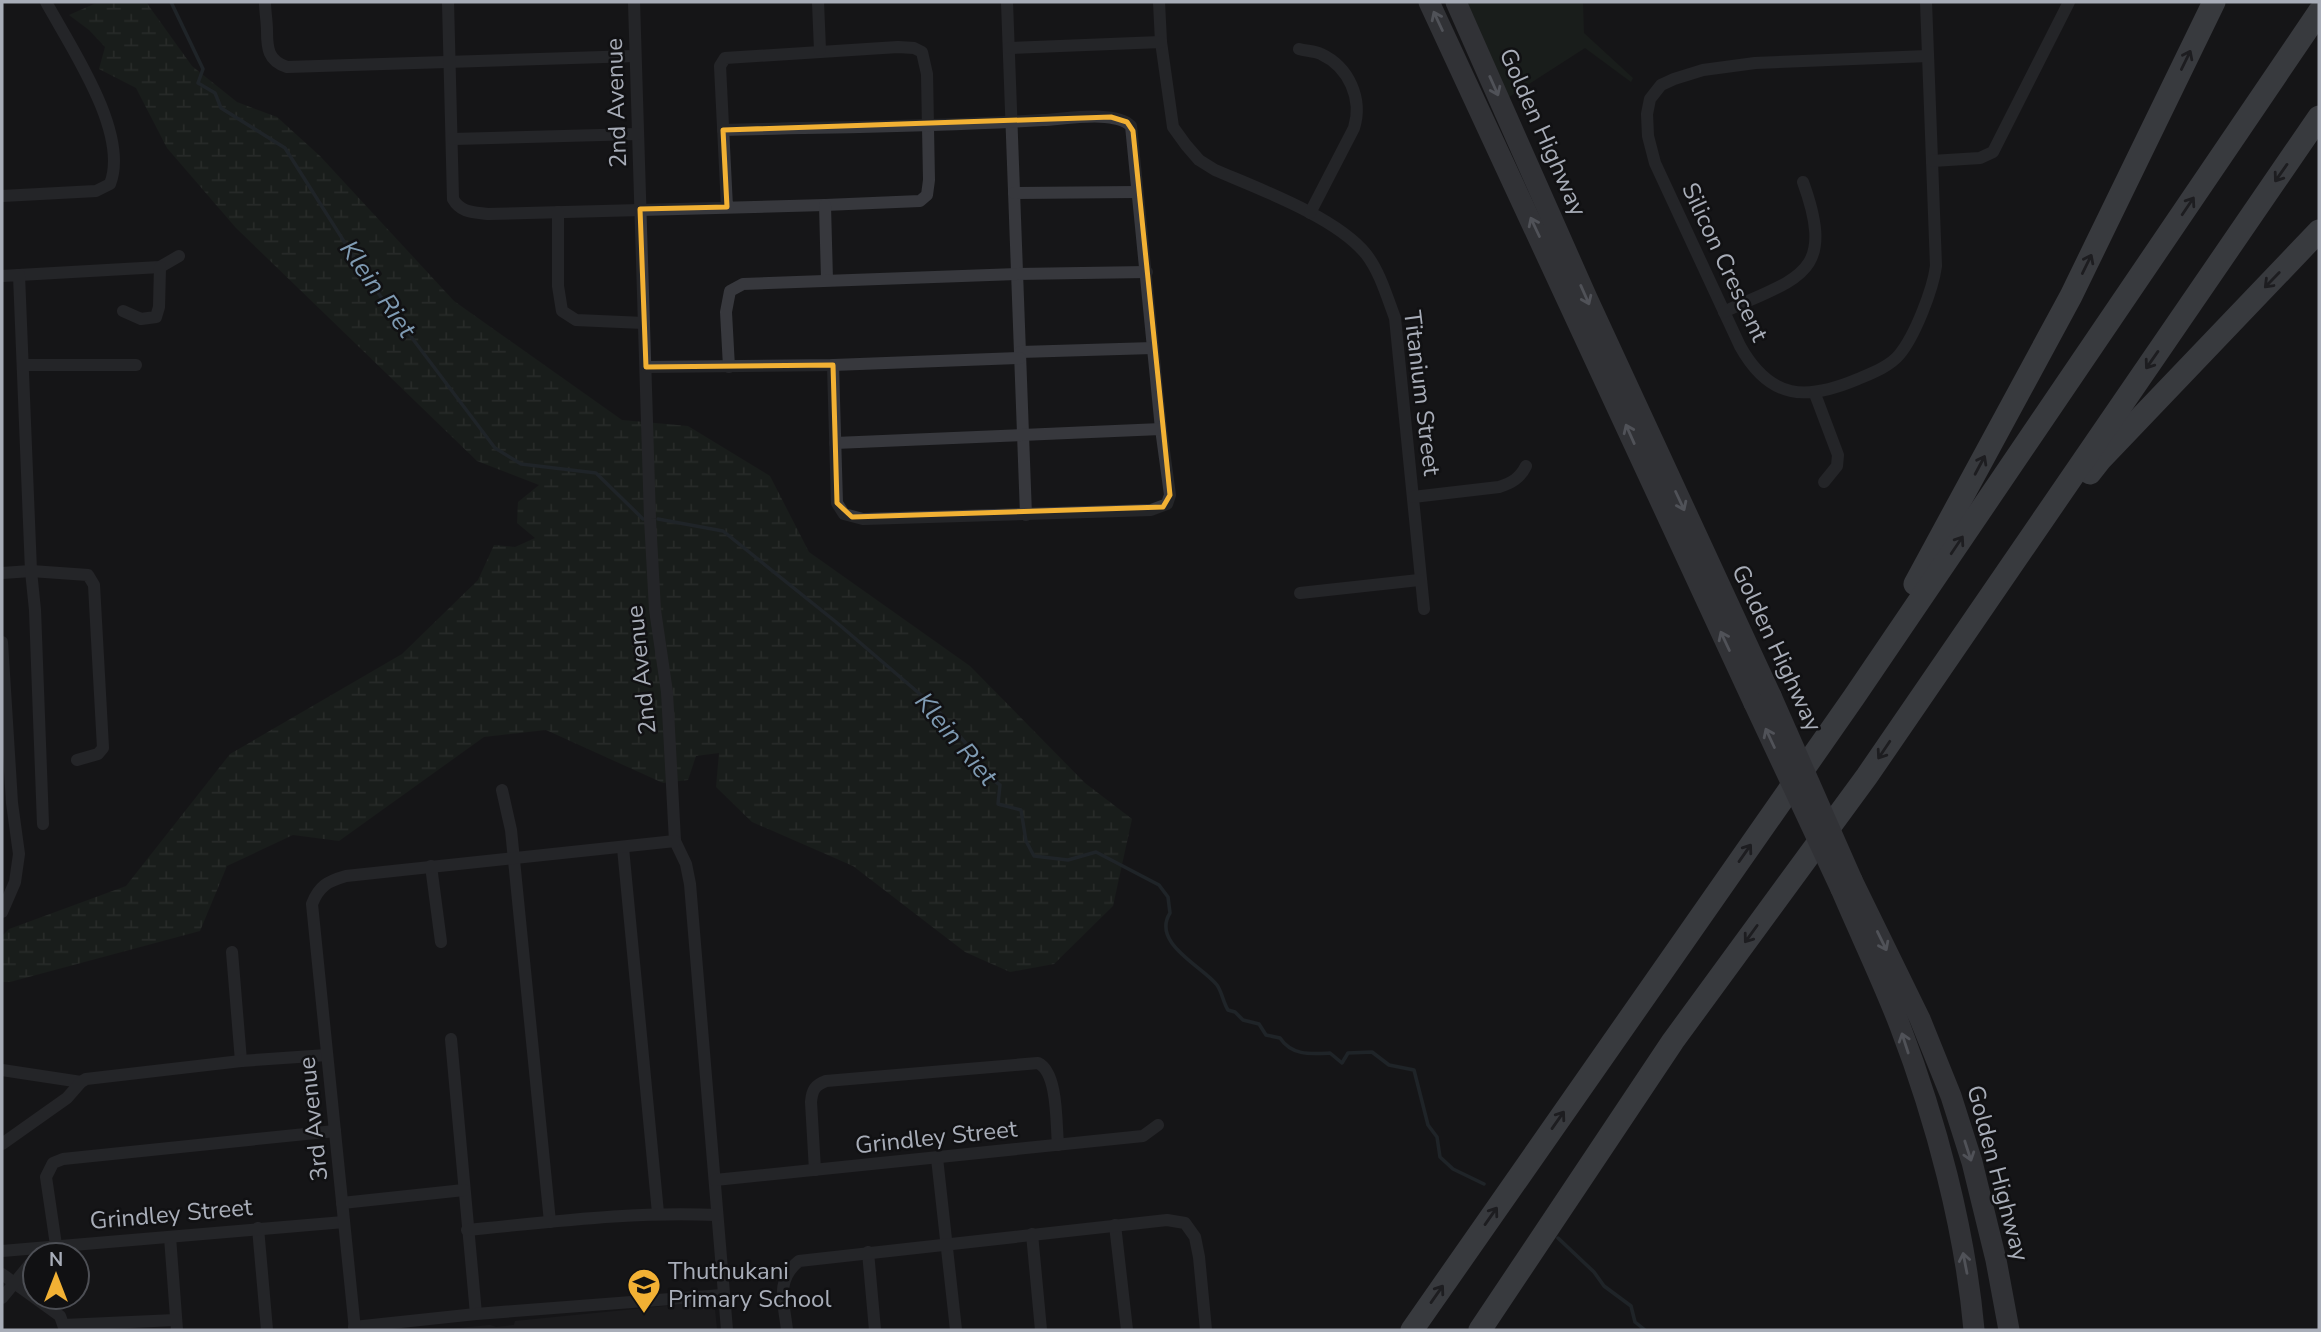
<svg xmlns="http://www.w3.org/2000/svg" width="2321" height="1332" font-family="'Nunito Sans',sans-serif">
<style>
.built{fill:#222225}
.green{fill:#1e261f}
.wetland{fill:url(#wetland-marsh)}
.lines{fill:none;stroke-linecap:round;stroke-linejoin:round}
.stream{stroke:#2c353c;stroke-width:3.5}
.minor{stroke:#37383d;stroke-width:12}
.primary{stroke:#53555c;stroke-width:21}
.motorway{stroke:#63666e;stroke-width:23}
.primary-bridge{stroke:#53555c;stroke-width:21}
.oneway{stroke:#979ba6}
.oneway2{stroke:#26262a}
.marked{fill:none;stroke:#f2b134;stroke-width:5;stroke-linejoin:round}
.labels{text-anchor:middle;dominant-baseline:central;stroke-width:5;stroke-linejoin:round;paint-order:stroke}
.street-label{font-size:24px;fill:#a8adb8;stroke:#111113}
.poi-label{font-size:24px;fill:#a8adb8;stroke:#111113;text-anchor:start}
.water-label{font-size:26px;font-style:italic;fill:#7f9bb3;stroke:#111113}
</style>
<defs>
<pattern id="wetland-marsh" width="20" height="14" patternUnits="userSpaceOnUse" patternTransform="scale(1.75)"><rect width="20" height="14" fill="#1e261f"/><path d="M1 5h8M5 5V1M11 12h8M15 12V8" fill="none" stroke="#3c433d"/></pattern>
</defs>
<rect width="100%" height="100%" fill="#161618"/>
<polygon class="built" points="706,1302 715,1310 717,1330 439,1330 490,1325 496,1327 514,1325 515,1321"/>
<polygon class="green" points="1467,2 1583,2 1584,33 1633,78 1631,82 1585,48 1509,97"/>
<polygon class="wetland" points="146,2 192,66 237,102 277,117 320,156 454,301 622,420 688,426 770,476 809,552 970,666 1085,783 1132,819 1113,906 1054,964 1010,972 965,952 853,866 752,822 716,787 719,753 696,756 688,780 663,783 546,730 484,737 339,841 293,835 227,866 200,931 10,982 2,982 2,936 9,929 126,886 230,754 402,654 478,580 494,545 515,547 535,538 517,523 518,502 539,485 477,461 236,228 167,148 136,88 99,69 105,47 89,30 69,15 94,4"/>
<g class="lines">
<g class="stream">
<polyline points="171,2 203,69 198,83 215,93 221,108 285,148 369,281 495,448 521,464 596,473 643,519"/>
<path d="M 658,519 L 723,531 L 836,622 L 935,707 L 974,753 L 979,769 L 1000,785 L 998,804 L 1021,810 L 1026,841 L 1034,856 L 1068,860 L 1096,852 L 1159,885 L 1168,897 L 1170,913 C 1151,943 1202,966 1217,985 C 1222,992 1223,1002 1228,1010 L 1235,1012 L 1243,1020 L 1259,1024 L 1266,1035 L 1280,1038 C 1292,1056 1311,1054 1330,1053 L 1342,1063 L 1348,1053 L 1372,1052 L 1389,1065 L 1414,1070 L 1428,1125 L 1437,1137 L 1440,1157 L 1453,1169 L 1484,1184"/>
<polyline points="1558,1238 1594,1272 1604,1286 1631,1306 1635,1322 1645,1330"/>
</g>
<g class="minor">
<path d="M 265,2 C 265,12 267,21 267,31 C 267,48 268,61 287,67 L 635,56"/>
<path d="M 448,2 L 453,199 C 461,213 473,212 488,214 L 825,205 L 920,201 L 927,195 L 929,180 L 927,74 L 922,52 L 914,48 L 898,47 L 725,58 L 720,66 L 727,207"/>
<polyline points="634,2 650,519 655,610 667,692 675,841 686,864 690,884 727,1330"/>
<polyline points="818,2 820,50"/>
<polyline points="1007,2 1026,515"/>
<path d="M 1159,2 L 1161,42 L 1173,127 L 1186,145 L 1199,160 L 1215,170 C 1259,189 1336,217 1366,254 C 1380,272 1387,297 1395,318 L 1424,609"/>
<path d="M 1926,2 L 1936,266 C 1933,289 1915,336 1899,355 C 1890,366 1872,373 1858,379 C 1806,401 1770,400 1740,346 L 1655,163 L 1648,136 L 1647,114 L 1650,99 L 1661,85 L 1674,79 L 1703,70 L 1755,63 L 1928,56"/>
<polyline points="1009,48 1161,42"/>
<path d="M 1299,49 C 1306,51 1315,51 1321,54 C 1349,67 1363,99 1354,128 L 1310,213"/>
<path d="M 723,130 C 830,127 937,127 1043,120 C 1066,119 1115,110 1131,126 L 1161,429 L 1170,495 L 1167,504 L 1151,510 L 863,519 L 844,514 L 837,503 L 833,365"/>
<polyline points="453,139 638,134"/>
<polyline points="1932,161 1980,158 1993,152 2069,2"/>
<polyline points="1014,193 1137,192"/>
<path d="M 2,196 L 96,191 L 110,184 C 130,133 70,46 46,2"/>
<polyline points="825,205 827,280"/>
<polyline points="558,212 558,286 562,311 576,320 644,323"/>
<polyline points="19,275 160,267 179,256"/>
<polyline points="2,276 19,275 31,571 2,573"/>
<polyline points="123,311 141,319 156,317 159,307 160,267"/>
<path d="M 1724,312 C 1798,277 1837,276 1803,182"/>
<polyline points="1020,352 1153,348"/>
<polyline points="23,365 136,365"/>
<polyline points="646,367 833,365 1020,358"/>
<polyline points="729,367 726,312 730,291 743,284 1017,274 1147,272"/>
<polyline points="1815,394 1838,455 1837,466 1824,482"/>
<polyline points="835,443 1161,429"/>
<path d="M 1413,497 L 1499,487 C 1512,483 1520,478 1526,466"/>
<polyline points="1300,593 1419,580"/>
<polyline points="2,642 12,803 19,854 15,882 2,912"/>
<polyline points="502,790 511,830 550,1222"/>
<polyline points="43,824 35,610 31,571 88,575 94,585 103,748 98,754 77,760"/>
<polyline points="623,848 658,1213"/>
<polyline points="431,866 441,942"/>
<polyline points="232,952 241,1061"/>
<polyline points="451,1039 476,1314"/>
<polyline points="2,1070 81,1082"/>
<polyline points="2,1144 67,1098 81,1082 86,1079 241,1061 327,1055"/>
<polyline points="937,1158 956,1330"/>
<path d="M 815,1170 L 811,1102 C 812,1090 815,1085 826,1081 L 1038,1063 C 1058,1072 1056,1123 1058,1145"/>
<polyline points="715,1180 1143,1136 1158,1125"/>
<polyline points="342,1203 464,1190"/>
<polyline points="1115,1225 1127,1330"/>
<polyline points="258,1228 267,1330"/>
<path d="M 467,1230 C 551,1222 633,1211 717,1215"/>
<polyline points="1032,1234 1041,1330"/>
<polyline points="170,1237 177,1330"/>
<polyline points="56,1245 46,1177 53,1163 63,1159 335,1131"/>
<polyline points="2,1251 344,1222"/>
<polyline points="868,1252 875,1330"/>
<polyline points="2,1274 60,1316 65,1330"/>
<polyline points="2,1298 35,1258"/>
<polyline points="64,1325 176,1320"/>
<polyline points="354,1327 476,1314 723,1295"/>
<path d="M 355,1330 L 312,904 C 319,886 328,881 346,876 L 675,841"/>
<path d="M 787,1330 C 784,1303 775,1280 799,1261 L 1167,1220 L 1185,1223 L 1195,1237 L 1199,1257 L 1206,1330"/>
</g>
<g class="primary">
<polyline points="1429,2 1754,703"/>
<polyline points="1456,2 1587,298 1771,696"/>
<polyline points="1852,880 1920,1019 1951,1096 1972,1162 1996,1260 2009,1330"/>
<path d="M 1841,889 C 1860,934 1882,979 1900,1026 C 1936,1120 1965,1229 1974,1330"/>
</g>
<g class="motorway">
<polyline points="2090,473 2101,459 2319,231"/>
<polyline points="1915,584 2071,296 2214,2"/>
<polyline points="1412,1330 1854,697 2319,12"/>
<polyline points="1480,1330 1673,1041 1867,776 2319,117"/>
</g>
<g class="primary-bridge">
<polyline points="1771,696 1852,880"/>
<polyline points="1754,703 1841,889"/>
</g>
</g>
<defs><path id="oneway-shaft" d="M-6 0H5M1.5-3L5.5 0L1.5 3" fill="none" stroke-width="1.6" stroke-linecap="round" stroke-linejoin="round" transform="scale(1.75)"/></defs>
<g class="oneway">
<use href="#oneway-shaft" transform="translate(1438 21) rotate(-115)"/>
<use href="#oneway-shaft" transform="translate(1494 86) rotate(66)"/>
<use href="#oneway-shaft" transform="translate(1535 227) rotate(-115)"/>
<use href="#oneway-shaft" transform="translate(1585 295) rotate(66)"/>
<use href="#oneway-shaft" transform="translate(1630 434) rotate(-114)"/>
<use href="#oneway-shaft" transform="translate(1680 501) rotate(65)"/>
<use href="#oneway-shaft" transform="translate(1725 641) rotate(-115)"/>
<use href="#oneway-shaft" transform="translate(1770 738) rotate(-115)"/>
<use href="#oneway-shaft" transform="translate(1882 941) rotate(64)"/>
<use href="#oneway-shaft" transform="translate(1905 1043) rotate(-108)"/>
<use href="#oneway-shaft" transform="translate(1968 1151) rotate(72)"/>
<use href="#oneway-shaft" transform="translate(1965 1263) rotate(-101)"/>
</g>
<g class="oneway2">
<use href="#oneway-shaft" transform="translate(2186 60) rotate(-64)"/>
<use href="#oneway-shaft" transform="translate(2281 173) rotate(125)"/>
<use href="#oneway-shaft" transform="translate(2188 206) rotate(-56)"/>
<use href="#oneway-shaft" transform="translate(2087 264) rotate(-64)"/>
<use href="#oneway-shaft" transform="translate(2272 280) rotate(134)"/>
<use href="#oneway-shaft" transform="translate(2152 360) rotate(125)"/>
<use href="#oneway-shaft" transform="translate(1980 465) rotate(-62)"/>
<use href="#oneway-shaft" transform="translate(1957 545) rotate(-56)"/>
<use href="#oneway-shaft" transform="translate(1884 750) rotate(124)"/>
<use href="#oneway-shaft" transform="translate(1745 853) rotate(-55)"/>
<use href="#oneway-shaft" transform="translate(1751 934) rotate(126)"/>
<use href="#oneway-shaft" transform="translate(1558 1120) rotate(-55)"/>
<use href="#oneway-shaft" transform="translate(1491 1216) rotate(-55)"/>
<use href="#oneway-shaft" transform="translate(1437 1294) rotate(-55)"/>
</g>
<path d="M0 0H2321V1332H0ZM 1111,117 L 1127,122 L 1133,131 L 1170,495 L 1163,507 L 852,517 L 837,503 L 833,365 L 646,367 L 640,209 L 727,207 L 723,130 Z" fill="#161618" fill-opacity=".55" fill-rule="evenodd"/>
<path class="marked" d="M 1111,117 L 1127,122 L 1133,131 L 1170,495 L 1163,507 L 852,517 L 837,503 L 833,365 L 646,367 L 640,209 L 727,207 L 723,130 Z"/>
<defs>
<symbol id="school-pin" viewBox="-11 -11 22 30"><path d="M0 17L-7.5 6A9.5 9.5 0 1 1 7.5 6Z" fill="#f2b134" stroke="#111113"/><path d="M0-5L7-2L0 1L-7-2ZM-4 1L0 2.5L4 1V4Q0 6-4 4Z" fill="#111"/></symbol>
</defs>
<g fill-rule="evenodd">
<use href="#school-pin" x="625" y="1266" width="38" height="52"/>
</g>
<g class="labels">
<g class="street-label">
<text transform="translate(616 103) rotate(-92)">2nd Avenue</text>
<text transform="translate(1543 132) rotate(66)">Golden Highway</text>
<text transform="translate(1725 262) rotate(65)">Silicon Crescent</text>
<text transform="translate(1422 393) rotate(83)">Titanium Street</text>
<text transform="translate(1777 648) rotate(65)">Golden Highway</text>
<text transform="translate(641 670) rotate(-96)">2nd Avenue</text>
<text transform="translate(313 1119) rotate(-96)">3rd Avenue</text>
<text transform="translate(936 1137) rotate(-6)">Grindley Street</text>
<text transform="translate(1998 1173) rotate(75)">Golden Highway</text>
<text transform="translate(171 1214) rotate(-5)">Grindley Street</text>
</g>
<g class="poi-label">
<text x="668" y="1271">Thuthukani<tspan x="668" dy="28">Primary School</tspan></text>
</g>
<g class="water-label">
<text transform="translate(378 289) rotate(55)">Klein Riet</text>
<text transform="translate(956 739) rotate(50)">Klein Riet</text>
</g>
</g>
<rect width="2321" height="1332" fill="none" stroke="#a8adb8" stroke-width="7"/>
<g transform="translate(56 1276)"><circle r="33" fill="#111113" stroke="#4d4f55" stroke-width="2"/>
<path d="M0-5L12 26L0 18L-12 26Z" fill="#f2b134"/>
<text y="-10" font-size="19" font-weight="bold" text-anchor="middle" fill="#a8adb8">N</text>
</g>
</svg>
